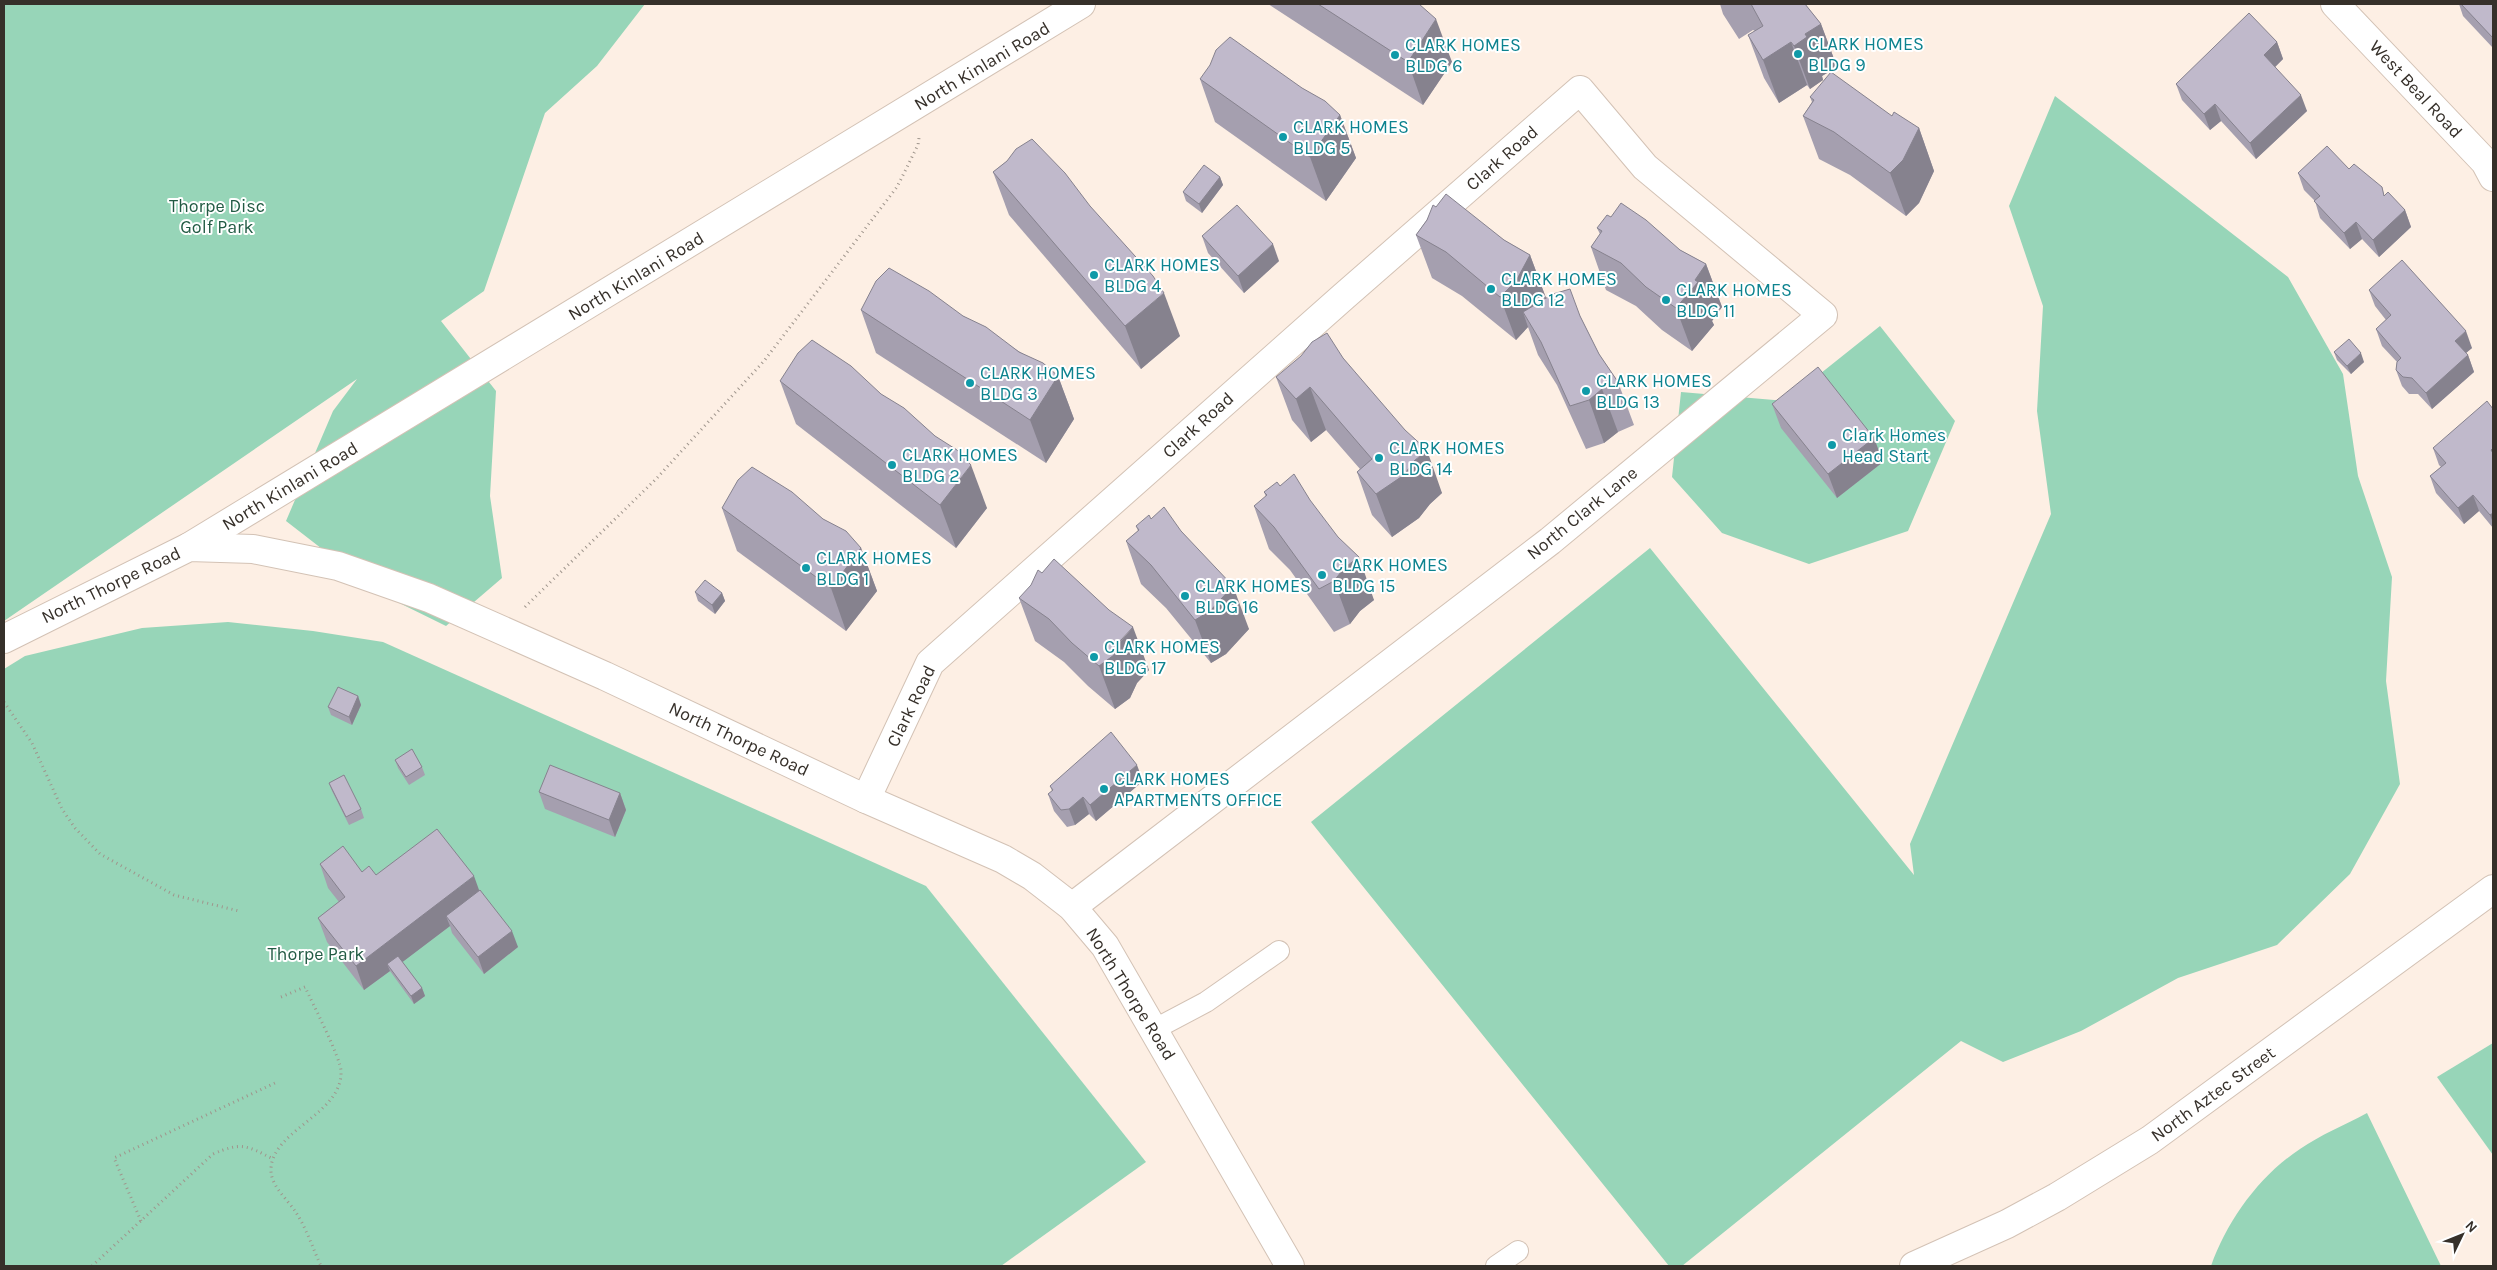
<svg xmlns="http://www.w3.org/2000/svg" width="2497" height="1270" font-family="Karla,sans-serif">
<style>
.green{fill:#97d5b8}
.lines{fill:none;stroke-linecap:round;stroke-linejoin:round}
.service-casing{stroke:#d3c2b5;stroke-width:22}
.minor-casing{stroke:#d3c2b5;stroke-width:30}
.tertiary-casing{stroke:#d3c2b5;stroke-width:30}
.path{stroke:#9f958c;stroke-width:3;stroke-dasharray:1 4;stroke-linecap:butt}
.service{stroke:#fff;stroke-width:20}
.minor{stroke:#fff;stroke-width:28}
.tertiary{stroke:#fff;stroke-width:28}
.wall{fill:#a59faf}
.shaded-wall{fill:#86828e}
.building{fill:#c0b9cb;stroke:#86828e}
.culture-dot{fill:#0f9aa8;stroke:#fff;stroke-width:2}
.labels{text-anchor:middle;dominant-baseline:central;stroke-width:4;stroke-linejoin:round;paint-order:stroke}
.culture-label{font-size:18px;fill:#0d838f;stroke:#fff;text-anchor:start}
.street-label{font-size:18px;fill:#36302a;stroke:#fff}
.park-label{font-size:18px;fill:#225b44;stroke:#fff}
</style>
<rect width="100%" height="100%" fill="#fdefe4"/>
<g class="green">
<polygon points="4,4 645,4 597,66 545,113 484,291 441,321 496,391 490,496 502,578 446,626 379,593 286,521 333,411 357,379 4,621"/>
<polygon points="2055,96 2288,277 2343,374 2358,476 2392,577 2386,681 2400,784 2350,874 2277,945 2178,978 2081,1031 2003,1062 1961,1041 1682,1266 1669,1266 1311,822 1650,548 1914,875 1910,844 2051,514 2037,411 2043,306 2009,206"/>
<polygon points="1880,326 1955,421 1908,531 1809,564 1722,533 1672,477 1681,392 1786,401"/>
<polygon points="228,622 313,631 383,642 926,886 1146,1162 1001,1266 4,1266 4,669 25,656 142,628"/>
<polygon points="2493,1043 2493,1155 2437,1077"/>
<path d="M 2367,1113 L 2441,1266 L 2211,1266 C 2227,1221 2259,1176 2300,1149 C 2320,1135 2345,1125 2367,1113 Z"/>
</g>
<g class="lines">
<defs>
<g id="service">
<polyline points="1155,1029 1206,1002 1279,951"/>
<polyline points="1496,1266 1518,1251"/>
</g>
<g id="minor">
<polyline points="2335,4 2485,162 2493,177"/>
<polyline points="189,547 1081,4"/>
<polyline points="866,799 930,663 1343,297 1580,90 1645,167 1823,315 1550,541 1072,907"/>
<polyline points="1914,1266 2007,1224 2057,1197 2150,1140 2493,889"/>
</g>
<polyline id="tertiary" points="4,639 189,547 253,549 338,566 429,598 605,676 866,799 1003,859 1032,876 1072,907 1105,946 1290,1266"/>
</defs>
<use href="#service" class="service-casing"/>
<use href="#minor" class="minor-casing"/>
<use href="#tertiary" class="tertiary-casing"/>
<g class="path">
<polyline points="525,607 656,479 764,361 897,187 918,145 919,138"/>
<polyline points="4,702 32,743 62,809 75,828 100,854 174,895 239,911"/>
<path d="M 281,997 L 305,987 C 312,1002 341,1059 341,1071 C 343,1114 272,1130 271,1169 C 270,1185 287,1199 295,1211 C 306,1227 313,1249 321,1266"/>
<polyline points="141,1221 114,1158 275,1083"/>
<path d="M 92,1266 L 213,1154 C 241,1142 246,1145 273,1159"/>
</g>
<use href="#service" class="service"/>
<use href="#minor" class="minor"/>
<use href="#tertiary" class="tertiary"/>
</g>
<g class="wall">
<polygon points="1268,4 1419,4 1452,62 1423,105"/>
<polygon points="1720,4 1805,4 1821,24 1837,67 1822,76 1823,80 1810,89 1807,85 1779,103 1764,78 1748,35 1755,31 1753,30 1739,39 1723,14"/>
<polygon points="2459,4 2493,4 2493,48 2463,16"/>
<polygon points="2277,42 2283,59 2275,67 2307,111 2256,159 2221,121 2210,130 2182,100 2176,84"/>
<polygon points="1200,79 1340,115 1356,158 1326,201 1215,122"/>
<polygon points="1810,97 1892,116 1919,128 1934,171 1919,203 1906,216 1850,175 1819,159 1803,116 1812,102"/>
<polygon points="1007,161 1180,336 1141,369 1009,215 993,172"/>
<polygon points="2349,169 2382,187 2384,195 2405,210 2411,227 2379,257 2362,239 2350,249 2320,218 2315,201 2304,190 2298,173"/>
<polygon points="1220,177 1223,185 1202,213 1186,201 1183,192"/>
<polygon points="1436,207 1504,240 1530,255 1546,298 1580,316 1599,354 1618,382 1634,425 1618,432 1604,443 1586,449 1557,385 1538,355 1528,327 1516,340 1462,296 1432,278 1416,235"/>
<polygon points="1611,217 1680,250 1706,264 1722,307 1712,321 1714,325 1692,351 1662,330 1636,306 1606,290 1591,247 1600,234 1597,228"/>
<polygon points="1202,236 1279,261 1244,293 1208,253"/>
<polygon points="2369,290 2472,348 2466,353 2468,355 2474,372 2432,409 2418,394 2409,394 2402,386 2396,370 2397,362 2382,346 2376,329 2386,320 2375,306"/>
<polygon points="861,310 963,316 1058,376 1074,419 1046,463 876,353"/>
<polygon points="2334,352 2364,362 2351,374 2337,360"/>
<polygon points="1343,358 1442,493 1430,504 1419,518 1392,537 1372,515 1357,472 1360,469 1326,430 1311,442 1292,420 1276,377"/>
<polygon points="780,381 987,508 956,548 796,424"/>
<polygon points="1772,404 1874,438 1883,462 1837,498 1781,428"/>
<polygon points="2493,409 2493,528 2479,511 2464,524 2436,493 2430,476 2441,467 2439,465 2433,448"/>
<polygon points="1280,486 1374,600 1360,611 1350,624 1334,632 1290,570 1269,549 1254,506 1266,497 1264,492"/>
<polygon points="722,508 823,519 861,548 877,591 846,631 737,551"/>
<polygon points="1136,526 1249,629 1226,654 1211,663 1166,608 1141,584 1126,541 1138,531"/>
<polygon points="695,592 722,593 725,601 715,614 698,601"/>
<polygon points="1019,598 1149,670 1137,683 1130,698 1115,709 1088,686 1064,662 1035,641"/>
<polygon points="358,696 361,705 352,725 331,715 328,707"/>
<polygon points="395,760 422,767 425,775 409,785 398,768"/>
<polygon points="1143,781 1096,821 1089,814 1075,825 1067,827 1054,811 1048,794 1052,791 1050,786"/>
<polygon points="329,783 361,809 364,818 349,825 332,791"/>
<polygon points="539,792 620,793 626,810 615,837 545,809"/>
<polygon points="320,864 362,872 376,875 479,891 518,947 484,974 452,933 450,926 402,962 422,988 425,996 414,1004 390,971 364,990 327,942 318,918 339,902 328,888"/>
</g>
<g class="shaded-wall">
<polygon points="1436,19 1452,62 1423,105 1408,62"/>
<polygon points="1821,24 1837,67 1822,76 1823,80 1810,89 1794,46 1805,34"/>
<polygon points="1791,42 1807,85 1779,103 1763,60"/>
<polygon points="2277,42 2283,59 2270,72 2264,55"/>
<polygon points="2301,95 2307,111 2256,159 2250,143"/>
<polygon points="2215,104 2221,121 2210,130 2204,114"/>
<polygon points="1340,115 1356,158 1326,201 1310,157"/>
<polygon points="1919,128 1934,171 1919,203 1906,216 1890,173"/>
<polygon points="1220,177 1223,185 1202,213 1199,204"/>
<polygon points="2405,210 2411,227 2379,257 2373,240"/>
<polygon points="2356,222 2362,239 2350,249 2344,233"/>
<polygon points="1273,244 1279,261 1244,293 1238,276"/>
<polygon points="1530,255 1546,298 1523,312 1528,327 1516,340 1500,297"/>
<polygon points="1706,264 1722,307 1712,321 1714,325 1692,351 1676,308"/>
<polygon points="1164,293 1180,336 1141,369 1125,326"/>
<polygon points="2466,331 2472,348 2461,357 2455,341"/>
<polygon points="2361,353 2364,362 2351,374 2347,366"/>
<polygon points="2468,355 2474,372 2432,409 2426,393"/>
<polygon points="1058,376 1074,419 1046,463 1030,420"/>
<polygon points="1310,387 1326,430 1311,442 1296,399"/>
<polygon points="1602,389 1618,432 1604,443 1589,400"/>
<polygon points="1874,438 1883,462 1837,498 1828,474"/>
<polygon points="1427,450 1442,493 1430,504 1419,518 1392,537 1376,494"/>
<polygon points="971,465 987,508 956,548 940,505"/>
<polygon points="2473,495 2479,511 2464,524 2458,508"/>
<polygon points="2493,513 2493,523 2490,515"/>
<polygon points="861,548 877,591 846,631 831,588"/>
<polygon points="1359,557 1374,600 1360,611 1350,624 1334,581 1344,568"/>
<polygon points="1233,586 1249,629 1226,654 1211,663 1195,620"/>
<polygon points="722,593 725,601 715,614 712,605"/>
<polygon points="1133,627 1149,670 1137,683 1130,698 1115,709 1099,666"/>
<polygon points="358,696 361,705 352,725 349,717"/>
<polygon points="1137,765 1143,781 1096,821 1090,805"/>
<polygon points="620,793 626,810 615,837 609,820"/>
<polygon points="1083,797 1089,814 1075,825 1069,809"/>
<polygon points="474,876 483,901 446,916 450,926 392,970 387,964 390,971 364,990 356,966"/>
<polygon points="512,931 518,947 484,974 478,957"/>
<polygon points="422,988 425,996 414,1004 411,996"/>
</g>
<g class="building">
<polygon points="1318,4 1419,4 1436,19 1408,62"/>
<polygon points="1751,4 1805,4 1821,24 1805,34 1807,37 1794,46 1791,42 1763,60 1748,35 1763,26"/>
<polygon points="2461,4 2493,4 2493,38"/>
<polygon points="2249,13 2277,42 2264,55 2301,95 2250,143 2215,104 2204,114 2176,84"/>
<polygon points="1230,37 1302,88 1325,101 1340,115 1310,157 1200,79 1210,65 1216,50"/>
<polygon points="1831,72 1892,116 1894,112 1919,128 1903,160 1890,173 1834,132 1803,116 1814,100 1810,97"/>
<polygon points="1032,139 1065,173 1090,206 1153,276 1164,293 1125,326 993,172 1007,161 1016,149"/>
<polygon points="2327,146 2349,169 2354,164 2382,187 2384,196 2388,192 2405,210 2373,240 2356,222 2344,233 2314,201 2320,196 2298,173"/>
<polygon points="1204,165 1220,177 1199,204 1183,192"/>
<polygon points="1446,194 1504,240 1530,255 1516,281 1500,297 1446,252 1416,235 1427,220 1433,205 1436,207"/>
<polygon points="1621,203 1646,220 1680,250 1706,264 1695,280 1698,282 1676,308 1646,287 1621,263 1591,247 1602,231 1597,228 1607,215 1611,217"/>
<polygon points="1237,205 1273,244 1238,276 1202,236"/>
<polygon points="2402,260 2466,331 2455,341 2468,355 2426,393 2412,378 2403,377 2396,370 2397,362 2401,358 2376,329 2391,315 2369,290"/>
<polygon points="889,268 929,291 963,316 986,327 1019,352 1043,363 1058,376 1030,420 861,310 876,281"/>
<polygon points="1570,289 1580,316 1599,354 1618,382 1602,389 1589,400 1570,406 1541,342 1523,312 1553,294"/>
<polygon points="1327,333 1343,358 1405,430 1427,450 1414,461 1404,475 1376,494 1357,472 1372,459 1310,387 1296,399 1276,377 1301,356 1312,342"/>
<polygon points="2349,339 2361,353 2347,366 2334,352"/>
<polygon points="812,340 851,366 881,394 904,408 935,436 957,450 971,465 940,505 780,381 798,353"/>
<polygon points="1818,367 1874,438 1828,474 1772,404"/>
<polygon points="2487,401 2493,409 2493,448 2491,450 2493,453 2493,513 2490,515 2473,495 2458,508 2430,476 2446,463 2433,448"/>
<polygon points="752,467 792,492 823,519 846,531 861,548 831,588 722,508 738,480"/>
<polygon points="1294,474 1310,500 1338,537 1359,557 1344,568 1334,581 1319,589 1274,527 1254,506 1267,495 1264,492 1277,482 1280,486"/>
<polygon points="1164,507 1181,531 1233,586 1210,611 1195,620 1151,565 1126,541 1139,530 1136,526 1149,515 1151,519"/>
<polygon points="1054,559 1109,610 1133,627 1121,640 1114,655 1099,666 1072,643 1049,619 1019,598 1031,585 1038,570 1042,573"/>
<polygon points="705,580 722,593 712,605 695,592"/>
<polygon points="338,687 358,696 349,717 328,707"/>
<polygon points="1111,732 1137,765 1090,805 1083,797 1069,809 1061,810 1048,794 1053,790 1050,786"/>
<polygon points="412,749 422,767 406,777 395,760"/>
<polygon points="550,765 620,793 609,820 539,792"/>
<polygon points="344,775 361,809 346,817 329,783"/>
<polygon points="437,829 474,876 356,966 318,918 345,897 320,864 343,846 362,872 369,866 376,875"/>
<polygon points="480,890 512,931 478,957 446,916"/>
<polygon points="398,956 422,988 411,996 387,964"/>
</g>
<g class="culture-dot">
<circle cx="1798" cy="54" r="5"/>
<circle cx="1395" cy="55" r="5"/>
<circle cx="1283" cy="137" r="5"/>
<circle cx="1094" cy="275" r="5"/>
<circle cx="1491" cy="289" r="5"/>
<circle cx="1666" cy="300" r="5"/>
<circle cx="970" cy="383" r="5"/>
<circle cx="1586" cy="391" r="5"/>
<circle cx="1832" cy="445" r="5"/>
<circle cx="1379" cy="458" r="5"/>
<circle cx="892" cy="465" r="5"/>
<circle cx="806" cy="568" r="5"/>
<circle cx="1322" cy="575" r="5"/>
<circle cx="1185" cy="596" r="5"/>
<circle cx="1094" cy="657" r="5"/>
<circle cx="1104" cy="789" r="5"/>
</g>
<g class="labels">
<g class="culture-label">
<text x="1808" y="44">CLARK HOMES<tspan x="1808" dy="21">BLDG 9</tspan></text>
<text x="1405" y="45">CLARK HOMES<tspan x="1405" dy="21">BLDG 6</tspan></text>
<text x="1293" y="127">CLARK HOMES<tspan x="1293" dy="21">BLDG 5</tspan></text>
<text x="1104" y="265">CLARK HOMES<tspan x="1104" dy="21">BLDG 4</tspan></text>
<text x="1501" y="279">CLARK HOMES<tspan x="1501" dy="21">BLDG 12</tspan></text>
<text x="1676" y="290">CLARK HOMES<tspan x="1676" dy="21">BLDG 11</tspan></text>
<text x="980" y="373">CLARK HOMES<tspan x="980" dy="21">BLDG 3</tspan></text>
<text x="1596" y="381">CLARK HOMES<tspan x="1596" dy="21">BLDG 13</tspan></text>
<text x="1842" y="435">Clark Homes<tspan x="1842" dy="21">Head Start</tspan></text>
<text x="1389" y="448">CLARK HOMES<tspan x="1389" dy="21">BLDG 14</tspan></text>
<text x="902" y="455">CLARK HOMES<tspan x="902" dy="21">BLDG 2</tspan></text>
<text x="816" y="558">CLARK HOMES<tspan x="816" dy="21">BLDG 1</tspan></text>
<text x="1332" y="565">CLARK HOMES<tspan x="1332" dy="21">BLDG 15</tspan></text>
<text x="1195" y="586">CLARK HOMES<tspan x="1195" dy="21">BLDG 16</tspan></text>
<text x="1104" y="647">CLARK HOMES<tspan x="1104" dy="21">BLDG 17</tspan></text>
<text x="1114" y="779">CLARK HOMES<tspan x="1114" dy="21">APARTMENTS OFFICE</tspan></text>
</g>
<g class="street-label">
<text transform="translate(982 66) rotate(-31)">North Kinlani Road</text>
<text transform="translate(2416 89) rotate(47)">West Beal Road</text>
<text transform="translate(1502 158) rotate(-41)">Clark Road</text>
<text transform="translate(636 276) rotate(-31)">North Kinlani Road</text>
<text transform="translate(1198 425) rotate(-42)">Clark Road</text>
<text transform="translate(290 486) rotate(-31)">North Kinlani Road</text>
<text transform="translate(1582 513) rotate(-39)">North Clark Lane</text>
<text transform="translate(111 585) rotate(-26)">North Thorpe Road</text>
<text transform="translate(911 706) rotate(-64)">Clark Road</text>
<text transform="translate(739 739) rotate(25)">North Thorpe Road</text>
<text transform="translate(1131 994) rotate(58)">North Thorpe Road</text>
<text transform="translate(2213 1094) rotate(-36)">North Aztec Street</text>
</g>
<g class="park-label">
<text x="217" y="206">Thorpe Disc<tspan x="217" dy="21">Golf Park</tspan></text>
<text x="316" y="954">Thorpe Park</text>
</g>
</g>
<rect width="2497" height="1270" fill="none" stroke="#36302a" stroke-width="10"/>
<g transform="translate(2462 1235) rotate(47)" stroke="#ffffff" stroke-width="4" paint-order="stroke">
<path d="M0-4L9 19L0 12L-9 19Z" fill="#36302a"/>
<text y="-8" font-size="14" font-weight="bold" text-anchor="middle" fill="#36302a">N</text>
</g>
</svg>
